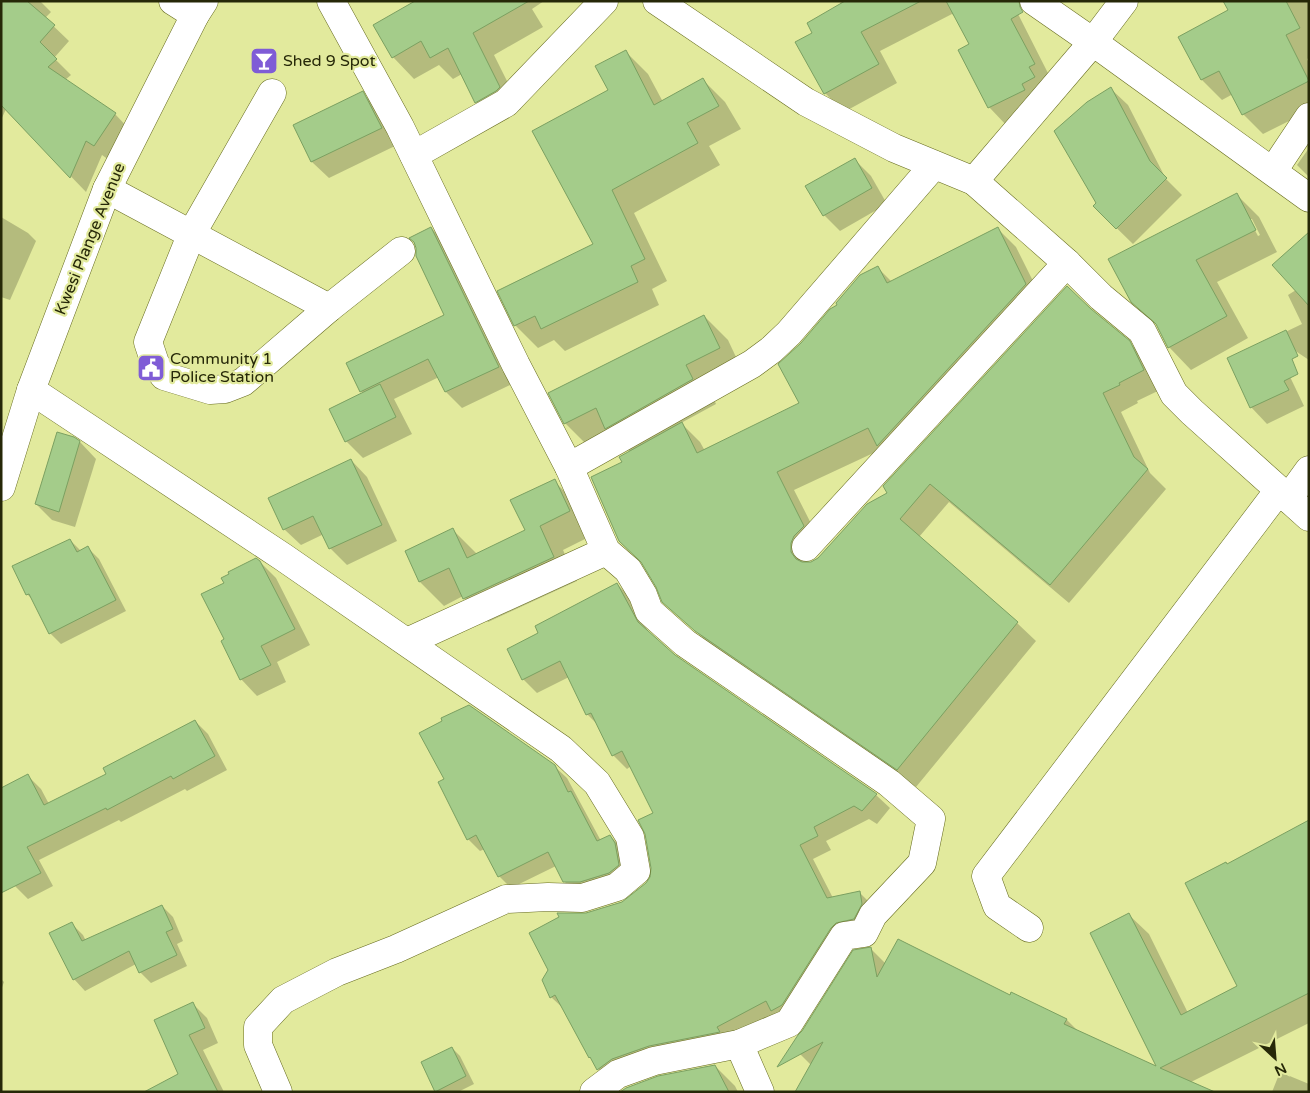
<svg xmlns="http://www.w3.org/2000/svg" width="1310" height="1093" font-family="'Varela Round',sans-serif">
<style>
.shadow{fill:#0003;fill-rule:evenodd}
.building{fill:#a4cc8a;stroke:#7ba061}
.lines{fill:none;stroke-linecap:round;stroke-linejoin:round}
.minor-casing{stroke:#666b1e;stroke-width:29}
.minor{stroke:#fff;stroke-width:28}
.labels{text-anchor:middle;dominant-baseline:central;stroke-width:4.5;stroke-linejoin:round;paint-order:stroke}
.poi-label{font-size:16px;fill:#262808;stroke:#e2ea9d;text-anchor:start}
.street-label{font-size:16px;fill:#262808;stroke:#e2ea9d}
</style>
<rect width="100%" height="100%" fill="#e2ea9d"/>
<g class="shadow">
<polygon points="1,1 40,1 51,12 45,18 69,41 54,58 71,75 65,80 115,114 130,130 109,160 102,155 86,192 6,109 1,120"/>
<polygon points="417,1 544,1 532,9 543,27 494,55 521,109 497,124 476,102 462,74 453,79 439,65 414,79 393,57"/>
<polygon points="839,1 1032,1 1016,10 1053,83 1008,127 989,107 971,44 956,17 952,14 880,51 897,83 844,112 825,93 814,34 842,4"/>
<polygon points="1225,1 1309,1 1309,58 1307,59 1309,63 1309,111 1263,134 1243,114 1233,94 1222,100 1202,80 1179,37 1229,10"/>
<polygon points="626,52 648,74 663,102 703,80 725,102 741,129 709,146 720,165 634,213 667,281 652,289 659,305 565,351 554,340 538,348 515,325 595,245 609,90"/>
<polygon points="1111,89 1128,105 1166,179 1182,195 1133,244 1094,206 1098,203"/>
<polygon points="362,93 379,109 397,145 329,178 312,162 295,126"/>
<polygon points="1309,148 1309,177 1297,165"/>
<polygon points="854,159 871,176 887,204 840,231 824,215"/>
<path d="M 1237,195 L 1259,217 L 1277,252 L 1217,282 L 1248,338 L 1191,370 L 1169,347 L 1159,327 L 1132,301 ZM 1249,219 L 1252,219 L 1260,235 L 1258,236 Z"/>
<polygon points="1,217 28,233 36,241 10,300 1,297"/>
<polygon points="431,228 447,244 514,383 462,408 446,392 439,377 394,399 412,434 363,458 346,441 364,393 361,391 446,315"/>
<polygon points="998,229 1016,247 1044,303 882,449 794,490 822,545 813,555 809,563 818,559 1090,310 1129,342 1148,361 1162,389 1137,401 1138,403 1121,412 1150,473 1166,489 1069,603 949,502 919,537 1017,623 1036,641 916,787 715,649 663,601 623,463 630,452 614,435 589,447 565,423 704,316 728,340 743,372 709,389 716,404 681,423 700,442 705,451 800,404 839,306 878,268 892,282"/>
<polygon points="1309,234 1309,360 1294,350 1279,335 1302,324 1288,295 1296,290"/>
<polygon points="1281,358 1304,406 1267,424 1251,407"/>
<polygon points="80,442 96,459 75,527 52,520 36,504"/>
<polygon points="351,460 367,477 397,541 347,565 330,548 324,534 301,545 284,529"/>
<polygon points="554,481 578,505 593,535 563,550 577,581 488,622 463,596 444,606 420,582 406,552 453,530 477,554 526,531"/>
<polygon points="70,540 81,551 88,548 99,559 126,611 61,644 50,633 34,601 27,594"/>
<polygon points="260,562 276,578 310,645 277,662 286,682 257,696 241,679 226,640 225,584"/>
<polygon points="617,584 631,598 650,635 674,656 876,795 890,808 877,824 869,819 826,841 831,850 813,859 833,898 859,892 873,906 850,936 795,1019 612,1083 598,1069 590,1057 565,1010 551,997 587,914 622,903 647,884 652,877 654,814 631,766 627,769 613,755 598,725 587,714 569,677 537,693 523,679 540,634"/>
<polygon points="195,721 208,734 227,770 187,791 185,789 121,822 119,820 39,860 53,886 28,899 15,886 28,776 41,789 49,804 108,774"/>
<polygon points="554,766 567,778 601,841 610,836 622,848 631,877 577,894 564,881 556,866 511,888 499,876 485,849 480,851 468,839"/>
<polygon points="1309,821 1309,1023 1191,1082 812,1066 792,1046 870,948 886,964 1010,996 1012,993 1067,1020 1079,1032 1159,1068 1129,915 1149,934 1188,1013 1239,987 1227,865"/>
<polygon points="162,906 173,917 183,941 177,944 187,966 151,983 140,972 136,964 85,991 74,979 72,924 83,935 86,941"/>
<polygon points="1,979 4,982 1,990"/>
<polygon points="192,1003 207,1018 218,1043 203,1050 224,1092 147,1092 179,1075"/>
<polygon points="452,1048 460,1056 474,1084 458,1092 437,1092"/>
<polygon points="715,1066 735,1086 738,1092 622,1092"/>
<polygon points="1280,1072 1309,1084 1309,1092 1272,1092"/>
</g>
<g class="building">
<polygon points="1,1 27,1 55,25 40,42 57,59 48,67 116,113 94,146 86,141 70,178 1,105"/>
<polygon points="415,1 529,1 473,33 500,87 496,91 475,103 448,48 430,58 421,41 392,58 373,25"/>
<polygon points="845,1 921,1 861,32 879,64 824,94 795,42 812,33 807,23"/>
<polygon points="946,1 1019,1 1020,7 1023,12 1011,19 1035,64 1029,67 1035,77 1022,84 1025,90 988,108 958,50 969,44"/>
<polygon points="1223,1 1286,1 1300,28 1286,35 1309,81 1242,115 1219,71 1201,80 1178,37 1228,10"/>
<polygon points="626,50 654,105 703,78 719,106 687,123 698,143 612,190 645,259 631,266 638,282 541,329 535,316 514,326 497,291 593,244 532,131 608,90 595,66"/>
<polygon points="1111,87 1150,161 1167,178 1116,229 1093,206 1096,203 1054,131 1087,102"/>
<polygon points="363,91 382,128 311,162 293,125"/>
<polygon points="855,158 872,188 823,216 805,186"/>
<polygon points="1237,193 1256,230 1196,260 1227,316 1168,348 1156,324 1131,302 1108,259"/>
<polygon points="431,227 499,367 445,392 428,359 360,392 346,363 444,315 416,256 416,248 414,242 409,238"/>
<polygon points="998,227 1026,284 877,446 868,428 777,472 804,526 794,536 791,543 791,552 796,559 802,562 811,562 818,558 867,504 887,493 883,486 1067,286 1091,309 1130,341 1144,370 1119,383 1120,385 1103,393 1134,457 1148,469 1050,585 930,484 900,519 1018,622 897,770 695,631 662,602 656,587 641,562 619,541 591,477 622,462 619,457 682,422 697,453 799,403 778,364 801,343 830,309 837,305 836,303 860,275 878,266 887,283"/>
<polygon points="1309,232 1309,306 1272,265"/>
<polygon points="704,315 720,348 686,365 693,379 605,429 596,408 564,424 548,393"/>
<polygon points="1286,330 1298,356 1292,359 1298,374 1284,381 1289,390 1250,408 1227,358"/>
<polygon points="380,384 396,417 345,442 329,409"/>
<polygon points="57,432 74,437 80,441 59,512 35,504"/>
<polygon points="351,459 382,525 329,549 313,516 283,530 268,498"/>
<polygon points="555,479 570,511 540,526 554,557 463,599 449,568 419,582 405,551 453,528 467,558 525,530 510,500"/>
<polygon points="70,539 77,552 88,546 116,600 49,634 29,594 26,595 12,566"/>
<polygon points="256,558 260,561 295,629 261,646 271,665 240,680 221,641 224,639 201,594 224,583 221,578 229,574 228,572"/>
<polygon points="617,583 638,622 675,655 877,794 862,811 854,806 814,827 818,836 800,845 827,898 860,891 862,904 854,919 836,923 831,928 782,1005 771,1011 766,1001 717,1027 720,1032 649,1046 612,1059 597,1070 590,1057 589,1058 555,995 550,998 542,980 548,970 529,933 559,917 557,913 586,913 622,902 646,883 650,877 651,868 645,834 638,820 653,813 622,751 612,756 591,713 586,715 560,661 522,680 507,649 538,633 535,626"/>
<polygon points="469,705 555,765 568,792 571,791 597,841 610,835 615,843 619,865 609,873 580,882 563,882 548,852 498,877 476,835 467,840 438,782 444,779 419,733 442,721 441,718"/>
<polygon points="195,720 215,756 173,779 171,776 107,810 106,808 27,847 41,873 1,893 1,788 28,774 44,805 106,774 103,768"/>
<polygon points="1309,820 1309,993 1160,1068 1215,1092 795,1092 823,1042 777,1067 798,1035 802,1031 853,950 871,947 877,977 898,939 1010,995 1011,992 1067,1019 1064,1024 1156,1066 1090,933 1129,913 1181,1015 1237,986 1185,883 1226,862 1227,864"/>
<polygon points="162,905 173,929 166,932 177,955 139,973 129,951 73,980 49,933 72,922 82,941"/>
<polygon points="193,1002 205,1028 189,1035 218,1092 144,1092 178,1074 154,1020"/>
<polygon points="452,1047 466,1076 435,1092 421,1062"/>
<polygon points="715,1065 729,1092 620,1092 626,1088 658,1076"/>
</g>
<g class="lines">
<defs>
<g id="minor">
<polyline points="173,1 195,15"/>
<polyline points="331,1 400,127 516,365 569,467 606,551 628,570 643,595 649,611 685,643 889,783 931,819 922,863 873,915 864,933 844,936 789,1023 739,1044 654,1061 618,1074 594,1092"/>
<polyline points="657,1 806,102 894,148 974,181 1067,263 1101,297 1142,331 1174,394 1192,412 1309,517"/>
<polyline points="1034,1 1093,42 1124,1"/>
<polyline points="272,93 192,233 148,342 155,363 164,376 210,390 225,389 243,382 329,308 401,251"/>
<polyline points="414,155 506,103 604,1"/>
<polyline points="1273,171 1309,117"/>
<polyline points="974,181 1093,42 1309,198"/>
<polyline points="107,189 329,308"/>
<polyline points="31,390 283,557 561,749 597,783 630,837 636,871 617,887 582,898 548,897 506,899 396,949 337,972 283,1000 258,1027 258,1045 278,1092"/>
<polyline points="569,467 752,364 771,350 789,333 934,165"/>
<polyline points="1,487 31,390 107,189 195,15 204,1"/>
<polyline points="1288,499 1309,470"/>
<polyline points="806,547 1067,263"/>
<polyline points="407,642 606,551"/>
<polyline points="1029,928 997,906 986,876 1279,490"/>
<polyline points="739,1044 760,1092"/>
</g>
</defs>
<use href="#minor" class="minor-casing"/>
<use href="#minor" class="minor"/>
</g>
<defs>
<symbol id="bar-square" viewBox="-11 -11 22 22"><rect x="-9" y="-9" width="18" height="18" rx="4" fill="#7f5cd6" stroke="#e2ea9d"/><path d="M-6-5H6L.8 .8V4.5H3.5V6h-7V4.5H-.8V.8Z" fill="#fff"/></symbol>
<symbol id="civic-square" viewBox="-11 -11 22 22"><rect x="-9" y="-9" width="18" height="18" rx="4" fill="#7f5cd6" stroke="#e2ea9d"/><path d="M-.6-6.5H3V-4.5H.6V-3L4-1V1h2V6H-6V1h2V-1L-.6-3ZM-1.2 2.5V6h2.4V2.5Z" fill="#fff"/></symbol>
</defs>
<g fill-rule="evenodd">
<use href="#bar-square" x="248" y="45" width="32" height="32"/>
<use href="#civic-square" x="135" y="352" width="32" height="32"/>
</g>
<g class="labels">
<g class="poi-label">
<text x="283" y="61">Shed 9 Spot</text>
<text x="170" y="359">Community 1<tspan x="170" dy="18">Police Station</tspan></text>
</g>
<g class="street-label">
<text transform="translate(90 239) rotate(-68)">Kwesi Plange Avenue</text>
</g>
</g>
<rect width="1310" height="1093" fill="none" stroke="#262808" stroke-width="5"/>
<g transform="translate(1275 1058) rotate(154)" stroke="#e2ea9d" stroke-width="4" paint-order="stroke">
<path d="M0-4L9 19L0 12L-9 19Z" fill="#262808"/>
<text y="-8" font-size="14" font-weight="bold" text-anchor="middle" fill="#262808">N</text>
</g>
</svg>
